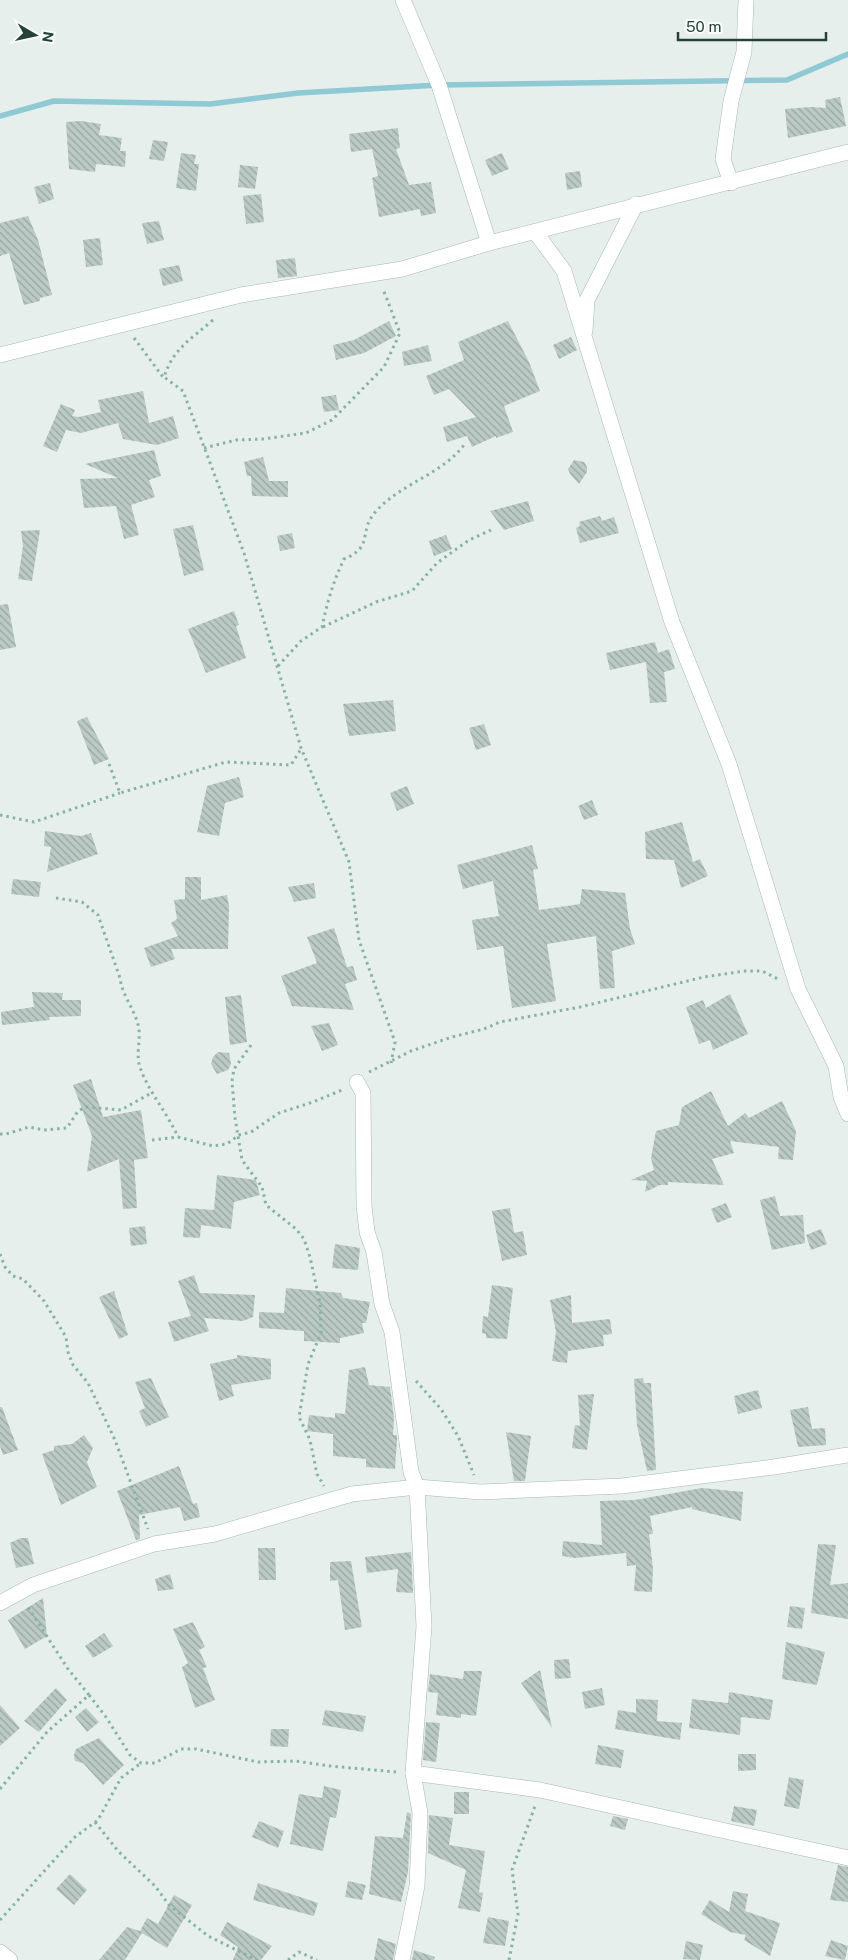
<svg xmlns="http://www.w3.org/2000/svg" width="848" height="1960" font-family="'Public Sans',sans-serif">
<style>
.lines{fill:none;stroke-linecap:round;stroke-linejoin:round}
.stream{stroke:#8ec9d4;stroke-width:5.5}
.building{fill:url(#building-back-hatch)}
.minor-casing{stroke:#a8b8b2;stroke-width:16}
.path{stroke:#86b3a5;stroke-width:3;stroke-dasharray:2.5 4;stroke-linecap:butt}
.minor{stroke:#fff;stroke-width:15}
</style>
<defs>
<pattern id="building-back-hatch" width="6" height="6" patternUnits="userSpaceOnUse" patternTransform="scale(1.25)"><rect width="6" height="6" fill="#bbcac4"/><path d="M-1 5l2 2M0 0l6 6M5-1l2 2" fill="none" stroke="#98a6a0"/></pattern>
</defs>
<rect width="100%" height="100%" fill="#e6efeb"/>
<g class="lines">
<polyline class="stream" points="0,116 54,101 210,104 298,93 439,85 787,80 848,54"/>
</g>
<g class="building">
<polygon points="840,97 846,126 788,138 785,109 811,107 826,108 825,100"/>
<polygon points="81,121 101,124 99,135 122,138 120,151 126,151 125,167 96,164 95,172 69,169 66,122"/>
<polygon points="398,128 400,148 396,149 409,185 431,182 436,213 421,216 420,209 379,217 372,178 378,176 372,149 351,152 349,134"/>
<polygon points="153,140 168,142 164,161 149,159"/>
<polygon points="181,153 196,155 194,164 199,164 196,191 176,188"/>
<polygon points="502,153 509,169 492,176 485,160"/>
<polygon points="240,165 258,167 255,189 238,187"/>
<polygon points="580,171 582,187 567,190 565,173"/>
<polygon points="50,183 54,199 39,204 34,187"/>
<polygon points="261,194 264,222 246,224 243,196"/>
<polygon points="28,216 38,240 52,295 40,298 40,301 24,305 9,253 0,256 0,223"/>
<polygon points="159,221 164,240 147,244 142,223"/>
<polygon points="100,238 103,265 86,267 83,240"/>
<polygon points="295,258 297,276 278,278 276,260"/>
<polygon points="179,265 183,281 163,286 159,269"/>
<polygon points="389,321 396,336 364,353 336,360 333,345 354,340"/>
<polygon points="508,321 529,362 540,391 504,406 513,432 496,438 496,436 472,447 467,436 447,442 443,427 476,417 449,389 434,395 426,376 464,360 458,342"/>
<polygon points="571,337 577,350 559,359 553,345"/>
<polygon points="428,345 432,361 404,366 402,352"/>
<polygon points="143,391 149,423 173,416 179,438 157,445 123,439 118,423 81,433 66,430 57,452 43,446 61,404 75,410 72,416 79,417 101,412 98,400"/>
<polygon points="336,395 339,410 324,412 321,397"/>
<polygon points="154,450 161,476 149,480 155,497 131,505 139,535 124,539 116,506 84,508 80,479 118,478 85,464"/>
<polygon points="263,457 269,481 288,481 288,497 252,496 251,476 247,476 244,462"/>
<polygon points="574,460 584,462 587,467 587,472 579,484 570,474 568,469"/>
<polygon points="528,501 534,521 504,530 490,511"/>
<polygon points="600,516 602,521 614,517 619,533 580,543 576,528 580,526 579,522"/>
<polygon points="193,525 204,570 184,576 173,529"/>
<polygon points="40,530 32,581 18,579 23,546 21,531"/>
<polygon points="292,533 295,548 280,551 277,536"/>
<polygon points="446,535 452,549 434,556 429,541"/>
<polygon points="8,604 16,647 0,650 0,605"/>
<polygon points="234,611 239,625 236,626 246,658 206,673 188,629"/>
<polygon points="655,642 658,653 669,649 675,669 664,672 667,702 650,703 646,662 610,670 606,653"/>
<polygon points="393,700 396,731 349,736 343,704"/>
<polygon points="87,717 109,759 94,765 77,721"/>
<polygon points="484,724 491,745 476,750 469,728"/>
<polygon points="239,777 244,797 225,803 219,836 197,832 207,786"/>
<polygon points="407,786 414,804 397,811 390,793"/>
<polygon points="592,800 598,815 584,820 578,806"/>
<polygon points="682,822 693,862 700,859 708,876 681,888 674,860 646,859 645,832"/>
<polygon points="45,831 81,836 91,833 98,854 47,872 51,847 44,846"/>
<polygon points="532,845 538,869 533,870 539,910 580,904 582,889 625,893 630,929 635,944 612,951 615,988 600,989 596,936 547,944 556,1001 512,1008 503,946 477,950 472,920 499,916 493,881 463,889 457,865"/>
<polygon points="185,877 201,877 201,900 227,895 229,906 228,949 171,949 175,959 151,967 144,948 178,936 171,923 177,919 174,900 185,899"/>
<polygon points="13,879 41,882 39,897 11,894"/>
<polygon points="314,883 316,898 294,902 288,887"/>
<polygon points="334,928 347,967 353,966 357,980 345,984 354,1010 292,1006 281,976 317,963 307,937"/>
<polygon points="32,992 63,993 62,1000 81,1000 81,1016 49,1017 50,1020 2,1025 1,1012 34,1007"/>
<polygon points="730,994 748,1034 713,1050 710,1040 699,1044 686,1007 703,1000 706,1008"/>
<polygon points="241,995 247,1042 230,1045 225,997"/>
<polygon points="329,1023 338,1045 322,1051 311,1026"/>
<polygon points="218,1052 229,1053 231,1064 228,1070 217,1074 211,1064 213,1057"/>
<polygon points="91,1079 103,1117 141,1110 148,1158 134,1160 137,1208 123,1209 119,1159 87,1172 92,1136 73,1085"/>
<polygon points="711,1091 728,1126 745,1113 749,1118 782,1101 796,1131 793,1160 778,1159 779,1147 730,1141 734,1153 712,1159 724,1185 668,1182 668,1185 660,1185 645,1192 647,1181 631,1180 654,1170 651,1158 656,1131 679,1125 682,1107"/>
<polygon points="217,1175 256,1180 260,1195 234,1202 231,1229 201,1225 200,1238 183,1237 185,1208 214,1210"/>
<polygon points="775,1196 780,1216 803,1215 805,1243 772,1250 760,1200"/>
<polygon points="726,1203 732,1217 717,1223 711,1209"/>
<polygon points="510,1208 514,1233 523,1231 527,1255 502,1261 492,1211"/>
<polygon points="145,1226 147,1244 131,1246 129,1228"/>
<polygon points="821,1229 827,1244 811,1250 806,1235"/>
<polygon points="335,1244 360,1248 358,1270 332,1268"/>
<polygon points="194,1275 200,1293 255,1295 253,1317 243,1321 204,1318 209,1331 174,1342 168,1322 191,1316 178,1281"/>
<polygon points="492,1285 513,1288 507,1339 486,1338 486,1334 482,1333 483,1316 488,1317"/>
<polygon points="286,1288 341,1293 343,1298 370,1302 366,1323 362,1323 364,1333 340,1338 340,1343 304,1341 304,1331 259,1328 259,1312 284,1313"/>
<polygon points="114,1291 128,1335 119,1339 99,1297"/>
<polygon points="571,1295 572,1323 610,1319 612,1334 603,1335 604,1346 568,1351 567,1363 552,1361 556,1332 550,1300"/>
<polygon points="237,1355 271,1359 271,1379 231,1385 234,1396 219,1401 210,1364 237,1358"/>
<polygon points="365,1367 369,1385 390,1387 394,1418 393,1435 397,1435 397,1440 395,1469 366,1467 366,1459 333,1456 333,1434 307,1431 309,1415 335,1418 335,1413 345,1414 349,1370"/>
<polygon points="151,1378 169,1417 146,1427 139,1411 145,1408 135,1382"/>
<polygon points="643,1378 644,1383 651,1383 656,1470 647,1471 637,1425 634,1379"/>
<polygon points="758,1390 762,1408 738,1414 734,1396"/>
<polygon points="594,1394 587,1450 572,1448 575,1425 580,1426 578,1395"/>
<polygon points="0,1407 2,1407 18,1450 3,1455 0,1446"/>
<polygon points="808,1407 812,1429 825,1428 826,1445 798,1447 790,1410"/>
<polygon points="506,1432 531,1436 525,1481 514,1481"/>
<polygon points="84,1435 93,1448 87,1462 97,1487 61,1505 42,1454 54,1450 54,1446 72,1444"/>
<polygon points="179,1466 193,1504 197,1503 200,1517 184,1521 180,1507 139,1515 140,1539 136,1540 117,1491"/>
<polygon points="702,1488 743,1492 741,1521 692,1509 692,1507 650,1516 653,1534 649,1534 653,1569 652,1592 634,1591 636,1565 627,1566 626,1553 575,1558 562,1556 563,1541 602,1545 600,1501 635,1500"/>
<polygon points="21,1538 28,1538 34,1564 16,1568 10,1543"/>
<polygon points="818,1544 836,1545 830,1585 848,1583 848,1619 811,1613"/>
<polygon points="258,1548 275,1548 276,1580 259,1580"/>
<polygon points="411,1552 413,1593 396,1592 398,1569 367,1573 365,1557"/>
<polygon points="351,1561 362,1627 345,1630 338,1580 330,1581 330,1562"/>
<polygon points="170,1574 174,1589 158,1591 155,1579"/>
<polygon points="43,1598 47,1636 25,1649 8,1620"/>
<polygon points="790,1606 805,1608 802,1629 787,1627"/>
<polygon points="193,1622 205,1647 199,1650 207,1667 203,1668 215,1700 195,1708 182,1667 188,1663 173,1629"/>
<polygon points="104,1633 113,1646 93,1658 85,1646"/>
<polygon points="786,1642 825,1652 817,1685 782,1679"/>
<polygon points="569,1659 571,1678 555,1679 554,1660"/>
<polygon points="540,1670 552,1728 521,1683"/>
<polygon points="464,1671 482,1671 476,1716 461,1714 461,1718 436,1715 438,1693 428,1692 430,1674 463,1679"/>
<polygon points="56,1688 67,1700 39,1732 24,1721"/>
<polygon points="602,1688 605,1705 585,1709 582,1692"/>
<polygon points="729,1692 773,1700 770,1720 741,1717 740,1735 689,1728 692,1699 728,1703"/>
<polygon points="636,1699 658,1700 657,1721 682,1723 680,1740 615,1729 618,1710 636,1713"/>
<polygon points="0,1705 20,1728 0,1746"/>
<polygon points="86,1708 99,1722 87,1732 75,1717"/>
<polygon points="325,1710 366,1716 363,1732 322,1725"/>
<polygon points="426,1722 440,1723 436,1762 423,1760"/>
<polygon points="271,1729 289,1729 288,1747 270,1746"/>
<polygon points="99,1738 124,1765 103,1785 83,1763 75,1761 74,1755 76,1749"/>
<polygon points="598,1745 624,1750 621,1768 595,1764"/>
<polygon points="738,1754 756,1754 756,1770 738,1771"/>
<polygon points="789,1777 804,1780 799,1809 784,1806"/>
<polygon points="324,1786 341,1790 336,1818 330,1817 323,1851 290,1844 299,1794 322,1798"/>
<rect x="454" y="1792" width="15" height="22"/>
<polygon points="734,1806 757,1810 754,1826 731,1821"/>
<polygon points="407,1812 411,1814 408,1872 401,1902 369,1894 375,1836 403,1838"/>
<polygon points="429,1815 453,1818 449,1845 485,1851 479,1892 483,1893 480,1912 458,1908 466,1870 428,1853"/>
<polygon points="613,1816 628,1819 625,1830 610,1826"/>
<polygon points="259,1821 284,1831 278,1848 252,1837"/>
<polygon points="838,1865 848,1867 848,1902 830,1900"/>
<polygon points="70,1874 87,1890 74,1905 56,1889"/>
<polygon points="348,1881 366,1885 362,1900 345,1897"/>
<polygon points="258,1883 318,1903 314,1916 253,1900"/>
<polygon points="733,1891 748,1894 745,1911 780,1923 770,1956 744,1940 746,1935 730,1932 701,1914 710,1900 729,1912"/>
<polygon points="174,1895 192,1905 167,1948 142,1933 125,1960 99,1960 127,1927 140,1931 147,1918 158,1924"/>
<polygon points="488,1917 509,1921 505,1946 483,1943"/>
<polygon points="227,1922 272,1946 261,1960 233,1960 238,1947 220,1935"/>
<polygon points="378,1938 396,1944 393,1960 374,1960"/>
<polygon points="831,1940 848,1946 845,1960 825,1956"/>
<polygon points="686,1941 703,1945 700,1960 683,1959"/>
<polygon points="414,1950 435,1957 434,1960 412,1960"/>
</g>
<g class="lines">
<defs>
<g id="minor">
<polyline points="403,0 439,85 489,243"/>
<polyline points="731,183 723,159 731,101 744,52 746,0"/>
<polyline points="536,233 564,271 672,622 729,764 798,989 836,1066 841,1097 848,1114"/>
<polyline points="585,331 587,300 636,204"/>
<polyline points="0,355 241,295 402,269 489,243 848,152"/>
<polyline points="357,1082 363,1093 364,1206 367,1232 374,1252 382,1304 392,1332 411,1472 417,1487 424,1626 413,1773 420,1813 417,1886 402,1960"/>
<polyline points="0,1603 33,1585 154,1544 215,1534 352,1494 417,1487 481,1492 622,1486 774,1467 848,1455"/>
<polyline points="413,1773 540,1790 848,1858"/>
<polyline points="0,1952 10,1960"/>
</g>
</defs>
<use href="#minor" class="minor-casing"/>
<g class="path">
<path d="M 213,320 C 191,339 173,349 164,377 L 183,391 L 244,553 L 301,748 L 349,862 L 359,940 L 395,1042 L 391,1063"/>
<polyline points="134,338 163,377"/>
<polyline points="204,448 236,440 263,439 306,433 332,420 384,367 400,333 383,289"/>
<polyline points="323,627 376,602 412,591 437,563 469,540 491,530"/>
<path d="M 278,666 L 301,641 L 322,627 C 327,603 333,582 344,559 C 376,546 356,531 378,509 C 403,483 442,474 464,445"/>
<polyline points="109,764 120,793 226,762 291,765 301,749"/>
<polyline points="0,815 34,822 120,793"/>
<path d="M 56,898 L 82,902 L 98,915 L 120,978 C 122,994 132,1006 137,1021 C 143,1037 134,1054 141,1070 C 150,1094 168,1114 178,1137"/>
<polyline points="251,1045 234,1069 232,1081 235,1118 242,1160 262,1187 266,1205 296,1229 304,1239 310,1257 320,1303 321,1333 308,1364 299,1417 310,1440 317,1474 324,1486"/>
<polyline points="369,1072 411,1051 452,1037 484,1029 500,1022 580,1007 704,977 745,971 762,971 778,979"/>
<polyline points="0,1134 6,1134 29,1127 44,1130 67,1128 78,1111 86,1107 121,1110 153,1092"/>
<polyline points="152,1140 178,1137 213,1146 227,1144 239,1135 251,1132 279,1113 313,1102 342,1090"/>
<polyline points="0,1254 5,1267 13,1276 23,1279 44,1301 66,1337 68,1352 73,1365 88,1383 115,1440 148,1529"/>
<polyline points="416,1381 441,1409 458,1436 474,1475"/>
<polyline points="89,1695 106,1717 130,1755 141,1763 155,1763 181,1749 196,1749 258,1762 295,1761 330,1766 396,1772"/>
<polyline points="0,1789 47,1732 89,1695 68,1669 28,1607"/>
<polyline points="95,1822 118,1851 155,1886 169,1905 208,1936 257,1960"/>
<polyline points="0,1920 75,1837 98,1820 121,1778 141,1763"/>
<polyline points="288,1960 299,1952 317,1960"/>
<polyline points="509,1960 518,1914 512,1870 535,1806"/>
</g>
<use href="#minor" class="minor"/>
</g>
<g transform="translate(35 35) rotate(99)" stroke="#f7fbf9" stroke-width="4" paint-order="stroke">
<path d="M0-4L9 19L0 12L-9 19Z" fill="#24423a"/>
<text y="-8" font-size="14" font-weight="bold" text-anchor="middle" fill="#24423a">N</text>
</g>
<path d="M678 32v8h148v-8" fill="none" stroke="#24423a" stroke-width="2.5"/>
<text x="686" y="32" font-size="15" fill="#24423a" stroke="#f7fbf9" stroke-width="4" paint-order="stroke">50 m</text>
</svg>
